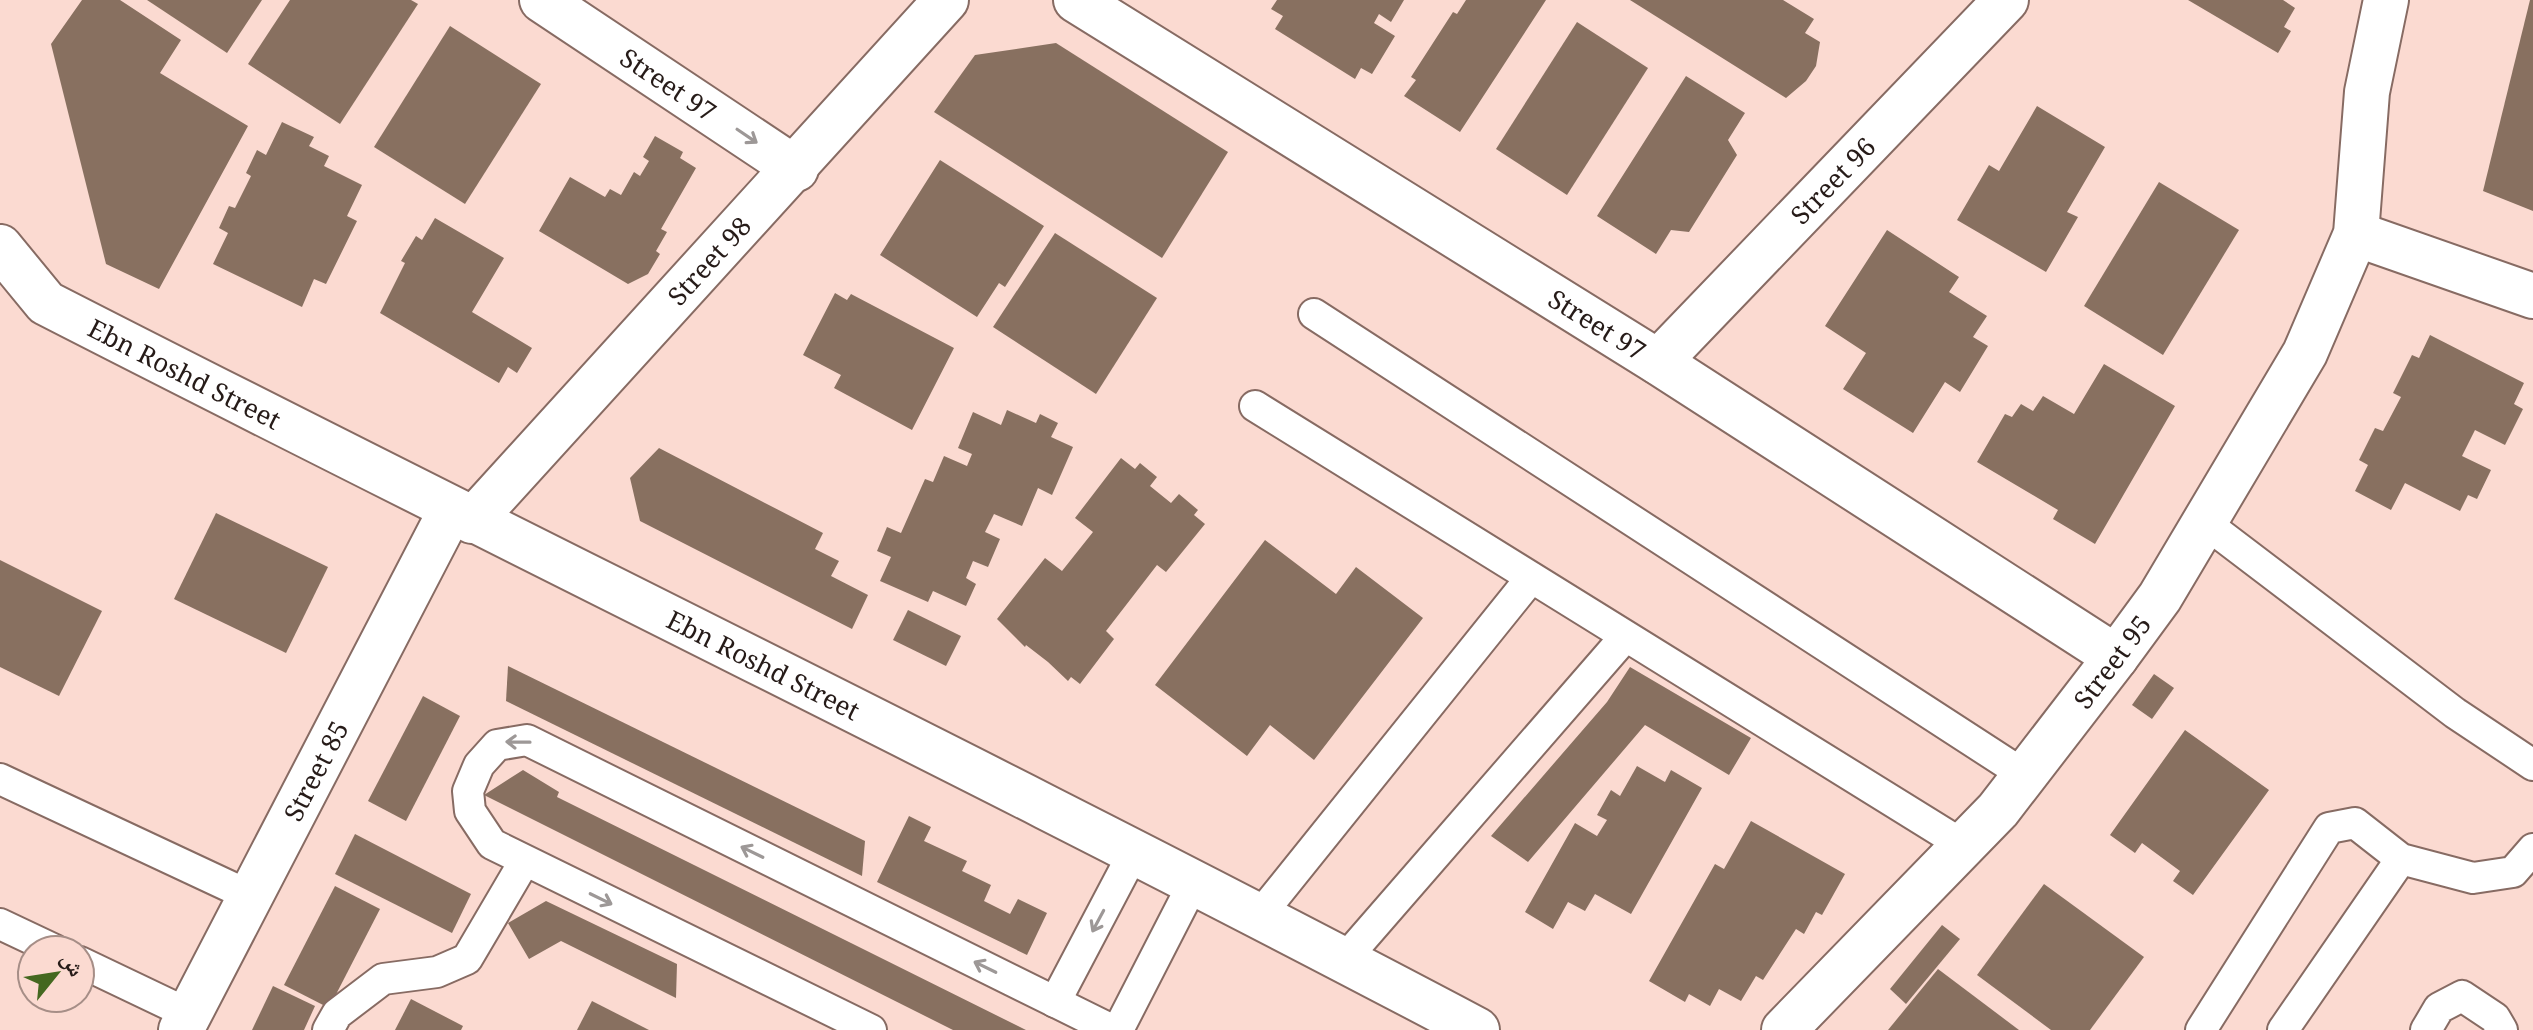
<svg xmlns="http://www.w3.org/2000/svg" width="2533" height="1030" font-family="'Noto Serif','Noto Naskh Arabic',serif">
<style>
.building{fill:#887060}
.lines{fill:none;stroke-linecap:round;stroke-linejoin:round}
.lane-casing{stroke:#876b63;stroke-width:34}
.street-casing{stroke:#876b63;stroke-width:48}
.secondary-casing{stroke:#876b63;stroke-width:48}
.lane{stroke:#fff;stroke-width:30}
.street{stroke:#fff;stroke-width:44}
.secondary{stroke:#fff;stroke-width:44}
.oneway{stroke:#9d9897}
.labels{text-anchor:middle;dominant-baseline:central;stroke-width:7;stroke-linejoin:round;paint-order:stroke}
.street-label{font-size:26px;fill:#261b18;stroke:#fbdad1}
</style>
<rect width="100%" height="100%" fill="#fbdad1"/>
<g class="building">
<polygon points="82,0 120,0 181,40 160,73 248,126 159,289 106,264 51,44"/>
<polygon points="147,0 262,0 227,53"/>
<polygon points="290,0 411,0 418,4 340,124 248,64"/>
<polygon points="1277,0 1404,0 1391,22 1379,14 1374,23 1395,36 1372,74 1361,68 1355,79 1275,29 1283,16 1271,9"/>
<polygon points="1466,0 1546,0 1460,132 1404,96 1416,80 1411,77 1453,12 1457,14"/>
<polygon points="1630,0 1783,0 1814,19 1805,33 1820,42 1816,66 1806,81 1786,98"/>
<polygon points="2188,0 2283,0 2295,8 2284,27 2291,31 2278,53"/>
<polygon points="2530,0 2533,0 2533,211 2483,191"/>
<polygon points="1577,22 1648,68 1567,195 1496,149"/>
<polygon points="450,26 541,84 465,204 374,147"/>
<polygon points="1056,43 1228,152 1162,258 934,112 975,55"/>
<polygon points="1686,76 1745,113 1728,140 1737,155 1689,232 1671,230 1656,254 1597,216"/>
<polygon points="2037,106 2105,147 2067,212 2078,217 2046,272 1957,220 1989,165 1999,171"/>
<polygon points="282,122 314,137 309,146 329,156 324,166 362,185 347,216 357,221 326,284 314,279 302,307 213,264 228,233 219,228 229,206 235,208 251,176 246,173 257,150 266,155"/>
<polygon points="655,136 683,152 680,158 696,168 661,229 667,232 656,251 660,254 648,274 628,284 539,231 570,177 605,197 610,189 621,195 634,172 640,176 649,161 643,157"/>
<polygon points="940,160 1044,226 1005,287 999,283 977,317 880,255"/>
<polygon points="2159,182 2239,230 2163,355 2084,306"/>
<polygon points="435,218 504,258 472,312 532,348 517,373 508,367 499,383 380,313 405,263 401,261 416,236 422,240"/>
<polygon points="1887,230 1959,277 1949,292 1987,316 1973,337 1988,346 1960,392 1945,382 1913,433 1843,389 1866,353 1825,326"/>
<polygon points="1055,233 1157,298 1096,394 993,327"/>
<polygon points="835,293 847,300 851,294 954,348 912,430 834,388 841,375 803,355"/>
<polygon points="2430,335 2524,383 2514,404 2523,409 2505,445 2475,430 2462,456 2491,470 2477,499 2468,495 2460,511 2405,483 2391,510 2355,491 2368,465 2359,460 2375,428 2383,431 2401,397 2393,393 2412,355 2419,358"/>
<polygon points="2104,364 2175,406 2095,544 2053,519 2058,510 1977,462 2005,414 2012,417 2021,404 2033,411 2043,396 2074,414"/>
<polygon points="1007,410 1036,423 1040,414 1058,423 1051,437 1073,447 1052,495 1038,488 1022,526 994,514 985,532 1000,539 988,567 973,561 966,578 976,584 966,606 933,591 928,602 880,581 891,557 877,551 887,527 901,533 925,479 933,482 944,456 967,466 972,454 958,448 973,412 1001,425"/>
<polygon points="659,448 823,533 815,549 839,561 831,576 868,595 852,629 640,521 630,478"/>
<polygon points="1121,458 1135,469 1140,463 1157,477 1150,486 1171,503 1179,494 1198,510 1194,515 1205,524 1166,572 1157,565 1106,631 1114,639 1080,684 1071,677 1068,681 1048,662 1026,645 1025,647 997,619 1045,558 1062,571 1093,532 1075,518"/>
<polygon points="216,513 328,567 286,653 174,599"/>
<polygon points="1265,540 1336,594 1356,567 1423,618 1314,760 1270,725 1247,756 1155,685"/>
<polygon points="0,560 102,611 59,696 0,667"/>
<polygon points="908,610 961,636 946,666 893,640"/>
<polygon points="508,666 865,841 862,876 506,701"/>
<polygon points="1630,667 1751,738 1729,775 1645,725 1528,862 1491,836 1607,702"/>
<polygon points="2154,674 2174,688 2152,719 2132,705"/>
<polygon points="423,696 460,716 406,821 368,801"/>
<polygon points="2185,730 2269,790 2193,895 2173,881 2180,871 2142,843 2135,853 2110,835"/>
<polygon points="1637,766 1665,782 1671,770 1702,788 1631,914 1595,894 1585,911 1568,902 1553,929 1525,912 1575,823 1597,836 1607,820 1597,815 1611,790 1620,796"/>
<polygon points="523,770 559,792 557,797 1026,1030 953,1030 484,795"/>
<polygon points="909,816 931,827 924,841 967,861 962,871 991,885 984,901 1010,914 1018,899 1047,913 1027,955 877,882"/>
<polygon points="1751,821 1845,874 1822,915 1816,912 1804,934 1796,929 1763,980 1756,976 1741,1001 1719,989 1710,1006 1689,994 1685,1002 1649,981 1715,864 1724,869"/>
<polygon points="355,834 471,894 452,933 335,874"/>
<polygon points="2044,884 2144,957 2090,1030 2051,1030 1977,975"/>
<polygon points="335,886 380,909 329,1008 284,985"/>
<polygon points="546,901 677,964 676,998 561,941 529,959 508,923"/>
<polygon points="1942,925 1960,939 1906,1004 1890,989"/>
<polygon points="1938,969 2019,1030 1888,1030"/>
<polygon points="273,986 315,1006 304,1030 252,1030"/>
<polygon points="411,999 463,1026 461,1030 395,1030"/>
<polygon points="592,1001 649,1030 577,1030"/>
</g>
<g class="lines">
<defs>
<g id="lane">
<polyline points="1314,314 2023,774"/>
<polyline points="1255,406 1963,845"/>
<polyline points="2204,522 2455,713 2533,765"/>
<polyline points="0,779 248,895"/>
<polyline points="1260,915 1531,578"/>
<polyline points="0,924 55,950"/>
<polyline points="1344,960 1624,638"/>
<polyline points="80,962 189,1014"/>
<polyline points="1055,1002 1134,852"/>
<polyline points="328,1030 337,1014 383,979 437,972 467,959 524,862"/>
<polyline points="871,1030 492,844 470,811 468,791 479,765 497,745 527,740 1112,1030"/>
<polyline points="1118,1030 1194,882"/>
<polyline points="2201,1030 2329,828 2355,823 2401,859 2473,878 2513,872 2533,849"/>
<polyline points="2283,1030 2401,859"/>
<polyline points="2426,1030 2439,1008 2462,996 2495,1018 2502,1030"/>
</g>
<g id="street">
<path id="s1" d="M 542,0 L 796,169"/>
<path id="s2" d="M 1076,0 L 1658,362 L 2116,657"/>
<polyline points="2356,234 2533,296"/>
<path id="s3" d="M 1658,362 L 2006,0"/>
<path id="s4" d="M 472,521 L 946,0"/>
<path id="s5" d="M 181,1030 L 451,510"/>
<path id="s6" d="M 1784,1030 L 1998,810 L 2116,657 L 2160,597 L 2305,353 L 2356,234 L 2367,92 L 2386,0"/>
</g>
<g id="secondary">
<path id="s7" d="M 0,247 L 46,303 C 522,547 1004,780 1477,1030"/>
</g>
</defs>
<use href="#lane" class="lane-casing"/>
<use href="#street" class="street-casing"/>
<use href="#secondary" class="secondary-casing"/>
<use href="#lane" class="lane"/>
<use href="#street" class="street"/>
<use href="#secondary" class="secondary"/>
</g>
<defs><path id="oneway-shaft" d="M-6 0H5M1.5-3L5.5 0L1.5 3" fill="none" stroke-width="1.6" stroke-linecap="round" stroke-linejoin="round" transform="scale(2)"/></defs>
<g class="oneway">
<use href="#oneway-shaft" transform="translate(747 136) rotate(34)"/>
<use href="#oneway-shaft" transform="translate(518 742) rotate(-179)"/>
<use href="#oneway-shaft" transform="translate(752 852) rotate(-154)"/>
<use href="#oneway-shaft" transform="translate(601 899) rotate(26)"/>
<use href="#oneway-shaft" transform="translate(1098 921) rotate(118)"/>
<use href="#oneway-shaft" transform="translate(985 967) rotate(-154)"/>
</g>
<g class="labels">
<g class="street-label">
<text stroke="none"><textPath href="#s1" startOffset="152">Street 97</textPath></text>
<text stroke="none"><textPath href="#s3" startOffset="252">Street 96</textPath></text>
<text stroke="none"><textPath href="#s4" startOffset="352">Street 98</textPath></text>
<text stroke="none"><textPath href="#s2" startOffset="614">Street 97</textPath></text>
<text stroke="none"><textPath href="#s7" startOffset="228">Ebn Roshd Street</textPath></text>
<text stroke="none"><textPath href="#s6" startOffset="494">Street 95</textPath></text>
<text stroke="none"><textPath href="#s7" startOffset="876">Ebn Roshd Street</textPath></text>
<text stroke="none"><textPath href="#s5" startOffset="292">Street 85</textPath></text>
</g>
</g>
<g transform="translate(56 974) rotate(60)"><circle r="38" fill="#fbdad1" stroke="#a68e87" stroke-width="2"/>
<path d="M0-6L14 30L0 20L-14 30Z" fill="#446820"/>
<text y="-12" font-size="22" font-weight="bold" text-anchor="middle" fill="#261b18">ش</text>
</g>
</svg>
